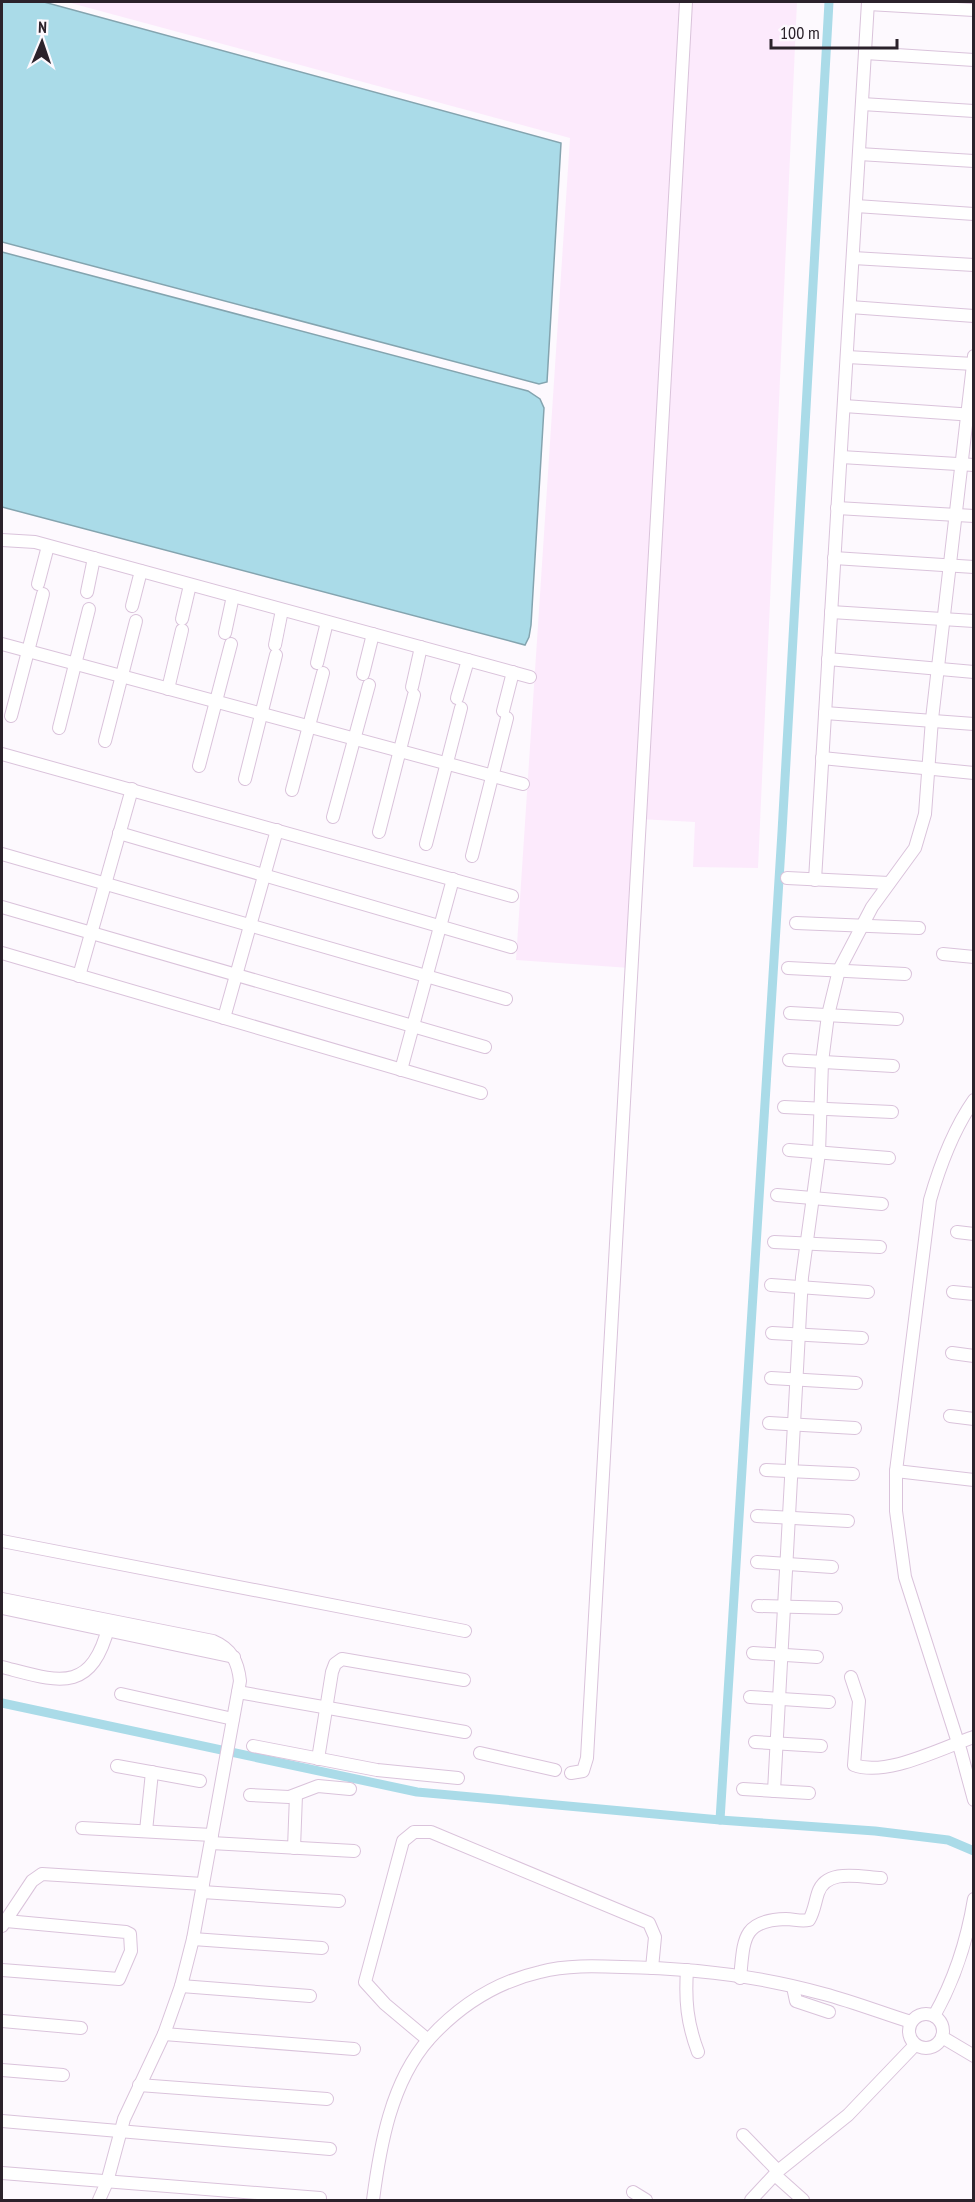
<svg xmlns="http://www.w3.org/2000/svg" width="975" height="2202" font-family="'PT Sans Narrow',sans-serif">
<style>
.built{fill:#fceafc}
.water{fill:#aadbe8;stroke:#84a4af;stroke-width:1.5}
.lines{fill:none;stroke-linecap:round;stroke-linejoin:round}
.canal{stroke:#aadbe8;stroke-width:9}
.minor-casing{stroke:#dac3db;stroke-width:14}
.minor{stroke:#fff;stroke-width:12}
</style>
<rect width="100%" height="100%" fill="#fdf9fe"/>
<polygon class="built" points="67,2 797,2 758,868 693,867 695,822 639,819 630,968 516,960 570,138"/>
<g class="water">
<polygon points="2,2 44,2 561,143 547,382 539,384 2,242"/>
<polygon points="2,252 528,391 540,399 544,408 531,625 529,637 525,645 2,507"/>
</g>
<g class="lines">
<g class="canal">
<polyline points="2,1703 417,1792 720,1820 875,1831 948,1840 974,1851"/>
<polyline points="720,1820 782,832 829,2"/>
</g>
<defs>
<g id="minor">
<polyline points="868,4 974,10"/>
<polyline points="865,53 974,60"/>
<polyline points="862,104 974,111"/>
<polyline points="859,154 974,161"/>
<polyline points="856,206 974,214"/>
<polyline points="853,258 974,265"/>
<polyline points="850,307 974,316"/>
<polyline points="847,357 974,364"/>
<polyline points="844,406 974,415"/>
<polyline points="841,457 974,465"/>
<polyline points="837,508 974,516"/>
<polyline points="2,540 35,542 530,677"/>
<polyline points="834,558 974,567"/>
<polyline points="38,584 48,546"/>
<polyline points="87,592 94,558"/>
<polyline points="132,606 141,571"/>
<polyline points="831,612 974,621"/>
<polyline points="182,619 190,585"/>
<polyline points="225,633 233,596"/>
<polyline points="2,644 523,784"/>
<polyline points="275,645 282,610"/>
<polyline points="828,659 974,672"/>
<polyline points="317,663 327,622"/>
<polyline points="363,674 373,634"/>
<polyline points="412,687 421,647"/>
<polyline points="168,689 182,630"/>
<polyline points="457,698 468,660"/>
<polyline points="503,711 513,672"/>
<polyline points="825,713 974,724"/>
<polyline points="11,716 43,594"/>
<polyline points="59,728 89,609"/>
<polyline points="105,741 136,621"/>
<polyline points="2,754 512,896"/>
<polyline points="822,758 974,773"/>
<polyline points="199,766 231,644"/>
<polyline points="245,779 276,655"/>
<polyline points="292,790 323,673"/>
<polyline points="333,817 369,685"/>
<polyline points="379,832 414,695"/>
<polyline points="119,833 511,947"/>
<polyline points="426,844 461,708"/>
<polyline points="2,854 506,999"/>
<polyline points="472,856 507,718"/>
<polyline points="787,878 889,883"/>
<polyline points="815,880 868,2"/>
<polyline points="2,907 485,1047"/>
<polyline points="796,923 919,928"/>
<polyline points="2,953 481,1093"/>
<polyline points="943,954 974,957"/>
<polyline points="788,968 905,974"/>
<polyline points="79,976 132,789"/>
<polyline points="790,1013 897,1019"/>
<polyline points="224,1018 277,830"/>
<polyline points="789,1060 893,1066"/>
<polyline points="401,1070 453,879"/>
<path d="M 974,1100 C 953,1130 940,1165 930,1200 L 896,1471 L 896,1511 L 905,1577 L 961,1752 L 974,1800"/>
<polyline points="784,1107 892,1112"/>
<polyline points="789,1150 889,1158"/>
<polyline points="777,1195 882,1204"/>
<polyline points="957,1232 974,1234"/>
<polyline points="774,1242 880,1247"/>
<polyline points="771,1285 868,1292"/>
<polyline points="953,1292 974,1294"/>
<polyline points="772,1333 862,1338"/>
<polyline points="952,1353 974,1356"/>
<polyline points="771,1378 856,1383"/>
<polyline points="950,1416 974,1419"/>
<polyline points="769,1423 855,1428"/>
<polyline points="766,1470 853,1474"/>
<polyline points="896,1471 974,1480"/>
<polyline points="757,1516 848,1521"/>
<polyline points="2,1541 465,1631"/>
<polyline points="757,1562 832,1567"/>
<path d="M 2,1599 L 213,1641 C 232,1649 238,1662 240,1681 L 193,1939 L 181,1986 L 164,2034 L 124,2119 L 107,2182 L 99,2200"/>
<polyline points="758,1606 836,1608"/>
<polyline points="2,1608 234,1657"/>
<polyline points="753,1653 817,1657"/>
<path d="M 2,1667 C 57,1681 91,1696 109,1625"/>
<path d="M 851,1677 L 859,1701 L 854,1765 C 887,1777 941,1748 974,1737"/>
<polyline points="238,1692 465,1732"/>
<polyline points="121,1694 233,1719"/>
<polyline points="750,1697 829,1702"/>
<polyline points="755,1742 821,1746"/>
<polyline points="253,1746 377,1770 458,1778"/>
<polyline points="480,1753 555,1770"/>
<polyline points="318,1759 332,1672 335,1664 342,1659 464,1680"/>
<polyline points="117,1766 200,1781"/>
<polyline points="571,1773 583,1771 587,1758 686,2"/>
<polyline points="743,1789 809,1793"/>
<polyline points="774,1791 802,1277 819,1153 822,1062 828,1015 839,970 872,907 915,848 925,814 932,719 974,356"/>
<polyline points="250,1795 289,1797 318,1786 350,1789"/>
<polyline points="82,1828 212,1835"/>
<polyline points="146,1831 152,1772"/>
<polyline points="211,1843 354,1851"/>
<polyline points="294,1848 296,1795"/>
<polyline points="202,1892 339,1901"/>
<polyline points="2,1926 32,1881 42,1874 203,1884"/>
<polyline points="193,1939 322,1948"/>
<polyline points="2,1970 119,1979 131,1951 130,1934 126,1932 6,1921"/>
<path d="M 687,1970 C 685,2000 687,2023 698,2052"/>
<path d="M 740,1978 C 744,1941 741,1920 786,1919 C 794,1919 801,1922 809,1920 C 814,1912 815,1902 818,1893 C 826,1868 860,1877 881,1878"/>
<polyline points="181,1986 310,1996"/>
<polyline points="793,1987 796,2001 829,2012"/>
<circle cx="926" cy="2031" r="17"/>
<path d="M 934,2016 C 955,1979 967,1941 974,1899"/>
<polyline points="2,2021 81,2028"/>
<polyline points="164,2034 354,2049"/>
<polyline points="942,2037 974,2056"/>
<polyline points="428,2040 385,2004 365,1982 403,1841 414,1832 431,1832 649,1923 655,1937 652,1968"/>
<polyline points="2,2070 63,2075"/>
<polyline points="139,2085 327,2099"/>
<polyline points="2,2121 330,2149"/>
<polyline points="743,2135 778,2171"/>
<polyline points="2,2173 320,2198"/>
<polyline points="775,2175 803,2200"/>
<polyline points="633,2192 646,2200"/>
<path d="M 373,2200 C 380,2146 391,2082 429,2039 C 459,2006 496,1982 540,1972 C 566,1965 595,1966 622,1967 C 688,1968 760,1976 824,1994 C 854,2002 882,2013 911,2022"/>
<polyline points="751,2200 778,2171 848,2115 915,2045"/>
</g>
</defs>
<use href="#minor" class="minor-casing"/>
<use href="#minor" class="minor"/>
</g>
<rect width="975" height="2202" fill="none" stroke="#2b222b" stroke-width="6"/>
<g transform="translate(42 42) rotate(2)" stroke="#fdf9fe" stroke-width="4.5" paint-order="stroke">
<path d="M0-4.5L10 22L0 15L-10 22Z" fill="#2b222b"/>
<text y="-9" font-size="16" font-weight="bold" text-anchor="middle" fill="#2b222b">N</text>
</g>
<path d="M771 39v9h126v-9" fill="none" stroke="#2b222b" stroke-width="3"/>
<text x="780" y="39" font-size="18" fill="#2b222b" stroke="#fdf9fe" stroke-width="4.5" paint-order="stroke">100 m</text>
</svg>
